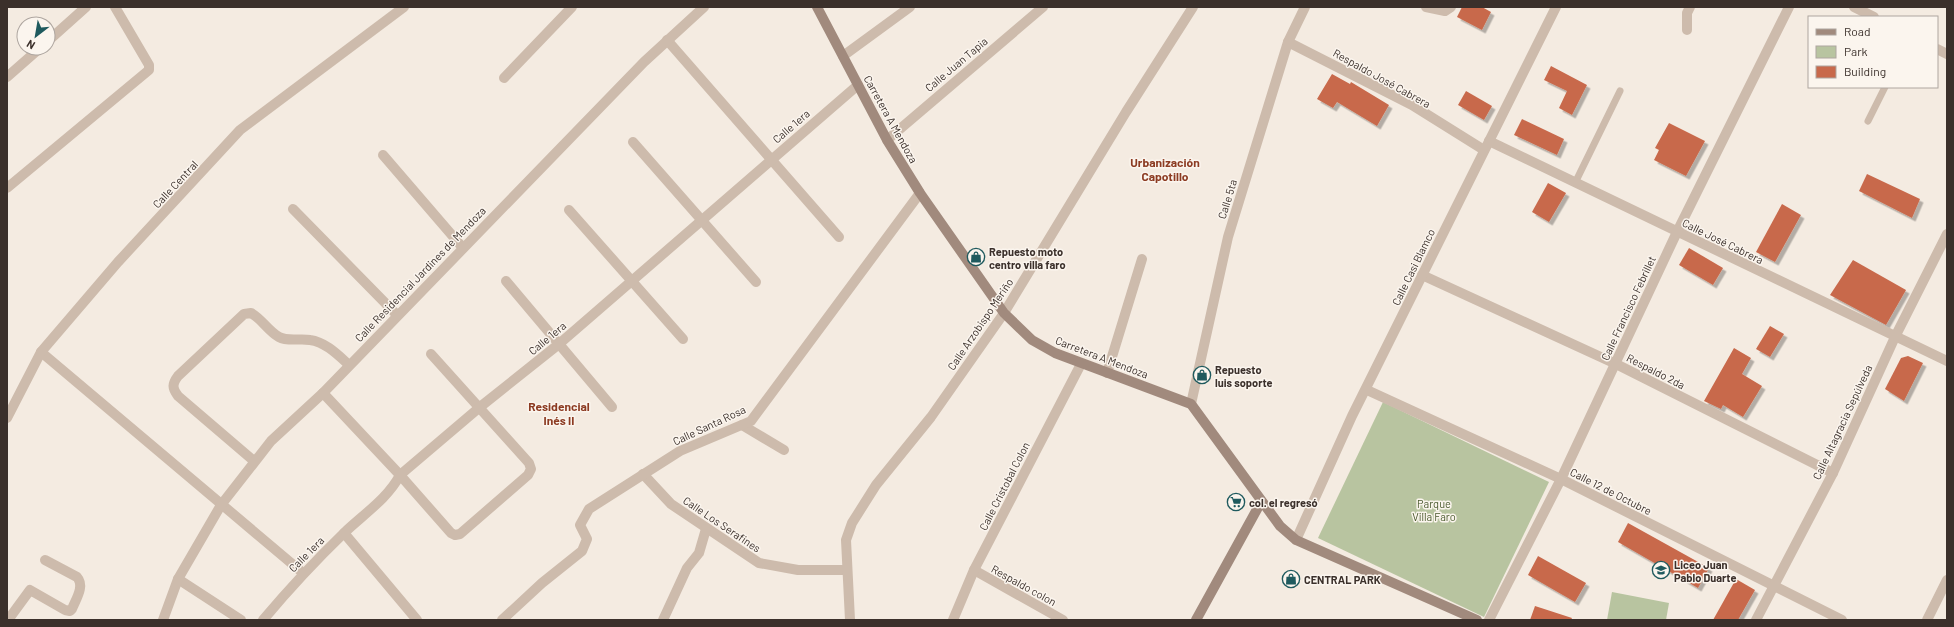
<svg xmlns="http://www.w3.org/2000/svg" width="1954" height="627" font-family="Barlow,sans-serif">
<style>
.green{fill:#b8c4a0}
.building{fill:#c8694b;filter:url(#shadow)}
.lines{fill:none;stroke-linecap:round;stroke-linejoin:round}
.lane{stroke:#cdbbac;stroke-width:7}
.street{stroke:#cdbbac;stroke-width:10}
.secondary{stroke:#a18a7d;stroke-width:10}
.labels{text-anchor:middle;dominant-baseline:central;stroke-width:3;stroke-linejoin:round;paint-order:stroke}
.street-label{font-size:11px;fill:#3b302b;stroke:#fbf5ee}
.poi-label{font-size:11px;font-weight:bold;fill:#3b302b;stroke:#fbf5ee;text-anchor:start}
.park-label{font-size:11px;fill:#4a5a2e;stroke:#fbf5ee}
.neighbourhood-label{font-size:12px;font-weight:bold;fill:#8c3b22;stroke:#fbf5ee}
</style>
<defs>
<filter id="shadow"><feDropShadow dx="3.5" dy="3.5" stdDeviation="0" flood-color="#0004"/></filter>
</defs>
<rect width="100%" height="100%" fill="#f4ebe1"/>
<g class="green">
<polygon points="1383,402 1549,482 1484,617 1318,538"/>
<polygon points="1612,592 1669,603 1666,620 1607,620"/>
</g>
<g class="building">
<polygon points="1462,7 1482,7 1491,12 1482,30 1457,17"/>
<polygon points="1551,66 1587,85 1572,115 1559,108 1567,91 1544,80"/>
<polygon points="1332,74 1350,84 1351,82 1389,105 1377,126 1337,102 1333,108 1317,99"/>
<polygon points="1466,91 1492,106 1484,120 1458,105"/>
<polygon points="1522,119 1564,139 1557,155 1514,135"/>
<polygon points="1669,123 1705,141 1686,176 1654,160 1659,150 1655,148"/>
<polygon points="1867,174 1920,199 1912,218 1859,191"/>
<polygon points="1548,183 1566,193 1549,222 1532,212"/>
<polygon points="1782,204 1801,215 1775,262 1756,252"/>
<polygon points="1689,248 1723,268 1713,285 1679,265"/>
<polygon points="1853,260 1906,290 1886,325 1830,295"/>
<polygon points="1770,326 1784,334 1770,357 1756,349"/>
<polygon points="1734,348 1751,358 1742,374 1762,386 1743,417 1723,405 1721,409 1704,401"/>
<polygon points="1908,356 1923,363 1904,401 1885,389 1901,358"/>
<polygon points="1628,523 1709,568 1698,588 1618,542"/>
<polygon points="1538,556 1586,583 1575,602 1528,575"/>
<polygon points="1736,579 1755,590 1738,620 1713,620"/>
<polygon points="1535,606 1572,618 1571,620 1530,620"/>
</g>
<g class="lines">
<g class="lane">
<polyline points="1868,121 1885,87"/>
<polyline points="1575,183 1620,91"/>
</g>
<g class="street">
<polyline points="1426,7 1445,11 1451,7"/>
<polyline points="1854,7 1874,17"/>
<polyline points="1687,30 1687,13 1690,7"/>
<polyline points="667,40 839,237"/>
<polyline points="48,41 86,7"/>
<polyline points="1288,42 1412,105 1484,150"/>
<polyline points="1937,49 1947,54"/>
<polyline points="843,56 910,7"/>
<polyline points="7,77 40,48"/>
<polyline points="504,78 572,7"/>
<polyline points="887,140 1043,7"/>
<polyline points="1489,141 1947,361"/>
<polyline points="633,142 756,282"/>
<polyline points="383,155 463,248"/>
<polyline points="7,188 149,70 149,65 115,7"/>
<polyline points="293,209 397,315"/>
<polyline points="569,210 683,339"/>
<polyline points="1422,275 1616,364 1833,473"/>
<polyline points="506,281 612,407"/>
<polyline points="41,352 303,573"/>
<polyline points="1107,373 1142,259"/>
<polyline points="1367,390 1561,479 1842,620"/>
<polyline points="323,393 400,475 451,533 455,535 460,534 528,475 531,469 529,463 431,354"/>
<polyline points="1191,404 1228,237 1288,42 1305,7"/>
<polyline points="7,418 41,352 118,262 240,130 404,7"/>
<polyline points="742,425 784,450"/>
<path d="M 254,461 L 178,396 C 172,388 172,384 178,376 L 244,314 L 251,313 C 262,319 268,331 279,337 C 288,342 300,338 310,340 C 325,342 337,354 348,364"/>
<polyline points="643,474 671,504 759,563 798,570 847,570"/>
<polyline points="344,533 417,620"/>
<polyline points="1296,540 1352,416 1556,7"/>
<polyline points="974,570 1063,620"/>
<polyline points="178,579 241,620"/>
<path d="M 8,620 L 30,590 L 65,610 L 70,611 L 72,609 C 76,599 85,586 77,577 L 45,560"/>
<polyline points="163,620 178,579 221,505 271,441 323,393 644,62 704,7"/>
<path d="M 263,620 C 289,589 316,560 345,532 C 364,514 388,498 400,475 L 480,407 L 559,344 L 858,85"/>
<polyline points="502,620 542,583 582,551 587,539 580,525 589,509 680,451 751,421 920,193"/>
<polyline points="663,620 687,568 699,553 706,529"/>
<polyline points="850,620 846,540 852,523 876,485 931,417 1004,313 1126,112 1193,7"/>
<polyline points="953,620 974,570 1081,364"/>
<polyline points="1489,620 1561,479 1677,232 1789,7"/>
<polyline points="1756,620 1833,473 1895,337 1947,234"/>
<polyline points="1927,620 1947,580"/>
</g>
<g class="secondary">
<polyline points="817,7 887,140 920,193 1004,313 1032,340 1055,353 1191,404 1280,526 1296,540 1477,620"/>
<polyline points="1196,620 1261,502"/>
</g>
</g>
<defs>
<symbol id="shop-ring" viewBox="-11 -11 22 22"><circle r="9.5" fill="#fbf5ee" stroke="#1f5a5e" stroke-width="1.5"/><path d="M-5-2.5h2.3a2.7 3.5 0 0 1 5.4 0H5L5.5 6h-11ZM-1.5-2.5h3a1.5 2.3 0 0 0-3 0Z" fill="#1f5a5e"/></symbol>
<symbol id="supermarket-ring" viewBox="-11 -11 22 22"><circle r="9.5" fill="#fbf5ee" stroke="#1f5a5e" stroke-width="1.5"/><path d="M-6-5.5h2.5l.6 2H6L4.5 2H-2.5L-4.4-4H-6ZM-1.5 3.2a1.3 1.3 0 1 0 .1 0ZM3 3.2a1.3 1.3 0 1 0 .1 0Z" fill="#1f5a5e"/></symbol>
<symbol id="school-ring" viewBox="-11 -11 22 22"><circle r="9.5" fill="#fbf5ee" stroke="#1f5a5e" stroke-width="1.5"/><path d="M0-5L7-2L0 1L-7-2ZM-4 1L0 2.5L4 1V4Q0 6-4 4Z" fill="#1f5a5e"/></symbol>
</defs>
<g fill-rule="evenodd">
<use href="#shop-ring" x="966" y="247" width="20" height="20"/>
<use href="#shop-ring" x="1192" y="365" width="20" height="20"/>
<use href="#supermarket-ring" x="1226" y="492" width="20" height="20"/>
<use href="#school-ring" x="1651" y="560" width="20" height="20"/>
<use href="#shop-ring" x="1281" y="569" width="20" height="20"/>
</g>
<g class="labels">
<g class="street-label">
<text transform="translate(956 64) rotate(-40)">Calle Juan Tapia</text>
<text transform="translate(1382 78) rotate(29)">Respaldo José Cabrera</text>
<text transform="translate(891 119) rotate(61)">Carretera A Mendoza</text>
<text transform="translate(791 126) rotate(-41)">Calle 1era</text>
<text transform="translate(175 184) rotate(-47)">Calle Central</text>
<text transform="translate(1227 199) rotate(-73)">Calle 5ta</text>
<text transform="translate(1723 241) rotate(26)">Calle José Cabrera</text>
<text transform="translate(1413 267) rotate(-64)">Calle Casi Blamco</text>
<text transform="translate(420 274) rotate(-46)">Calle Residencial Jardines de Mendoza</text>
<text transform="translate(1628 308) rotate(-65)">Calle Francisco Febrillet</text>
<text transform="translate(980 324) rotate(-56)">Calle Arzobispo Meriño</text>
<text transform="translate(547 338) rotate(-40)">Calle 1era</text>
<text transform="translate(1102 357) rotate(21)">Carretera A Mendoza</text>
<text transform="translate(1656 371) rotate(27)">Respaldo 2da</text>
<text transform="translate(1842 422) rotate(-65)">Calle Altagracia Sepúlveda</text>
<text transform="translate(709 425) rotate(-25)">Calle Santa Rosa</text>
<text transform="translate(1004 486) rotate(-63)">Calle Cristobal Colon</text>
<text transform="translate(1611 491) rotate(27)">Calle 12 de Octubre</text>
<text transform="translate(722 524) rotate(34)">Calle Los Serafines</text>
<text transform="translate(306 554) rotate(-45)">Calle 1era</text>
<text transform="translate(1024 585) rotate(29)">Respaldo colon</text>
</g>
<g class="poi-label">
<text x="989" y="251">Repuesto moto<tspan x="989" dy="13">centro villa faro</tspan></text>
<text x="1215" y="369">Repuesto<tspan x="1215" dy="13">luis soporte</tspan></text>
<text x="1249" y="502">col. el regresó</text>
<text x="1674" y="564">Liceo Juan<tspan x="1674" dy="13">Pablo Duarte</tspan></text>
<text x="1304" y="579">CENTRAL PARK</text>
</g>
<g class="park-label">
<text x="1434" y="503">Parque<tspan x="1434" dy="13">Villa Faro</tspan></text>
</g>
<g class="neighbourhood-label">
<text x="1165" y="162">Urbanización<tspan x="1165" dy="14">Capotillo</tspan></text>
<text x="559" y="406">Residencial<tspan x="559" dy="14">Inés II</tspan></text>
</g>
</g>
<rect width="1954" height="627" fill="none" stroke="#3b302b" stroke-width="16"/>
<rect x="1808" y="16" width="130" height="72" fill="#fbf5ee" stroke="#aea6a0"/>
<rect x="1816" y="29" width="20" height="6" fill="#a18a7d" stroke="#aea6a0"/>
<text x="1844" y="36" font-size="12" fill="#3b302b">Road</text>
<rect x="1816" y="46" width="20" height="12" fill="#b8c4a0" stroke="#aea6a0"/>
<text x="1844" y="56" font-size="12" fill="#3b302b">Park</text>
<rect x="1816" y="66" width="20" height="12" fill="#c8694b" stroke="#aea6a0"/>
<text x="1844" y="76" font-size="12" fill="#3b302b">Building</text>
<g transform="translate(36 36) rotate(211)"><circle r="19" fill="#fbf5ee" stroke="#aea6a0"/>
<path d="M0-3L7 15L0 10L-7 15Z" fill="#1f5a5e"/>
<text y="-6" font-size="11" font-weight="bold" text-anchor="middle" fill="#3b302b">N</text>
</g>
</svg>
